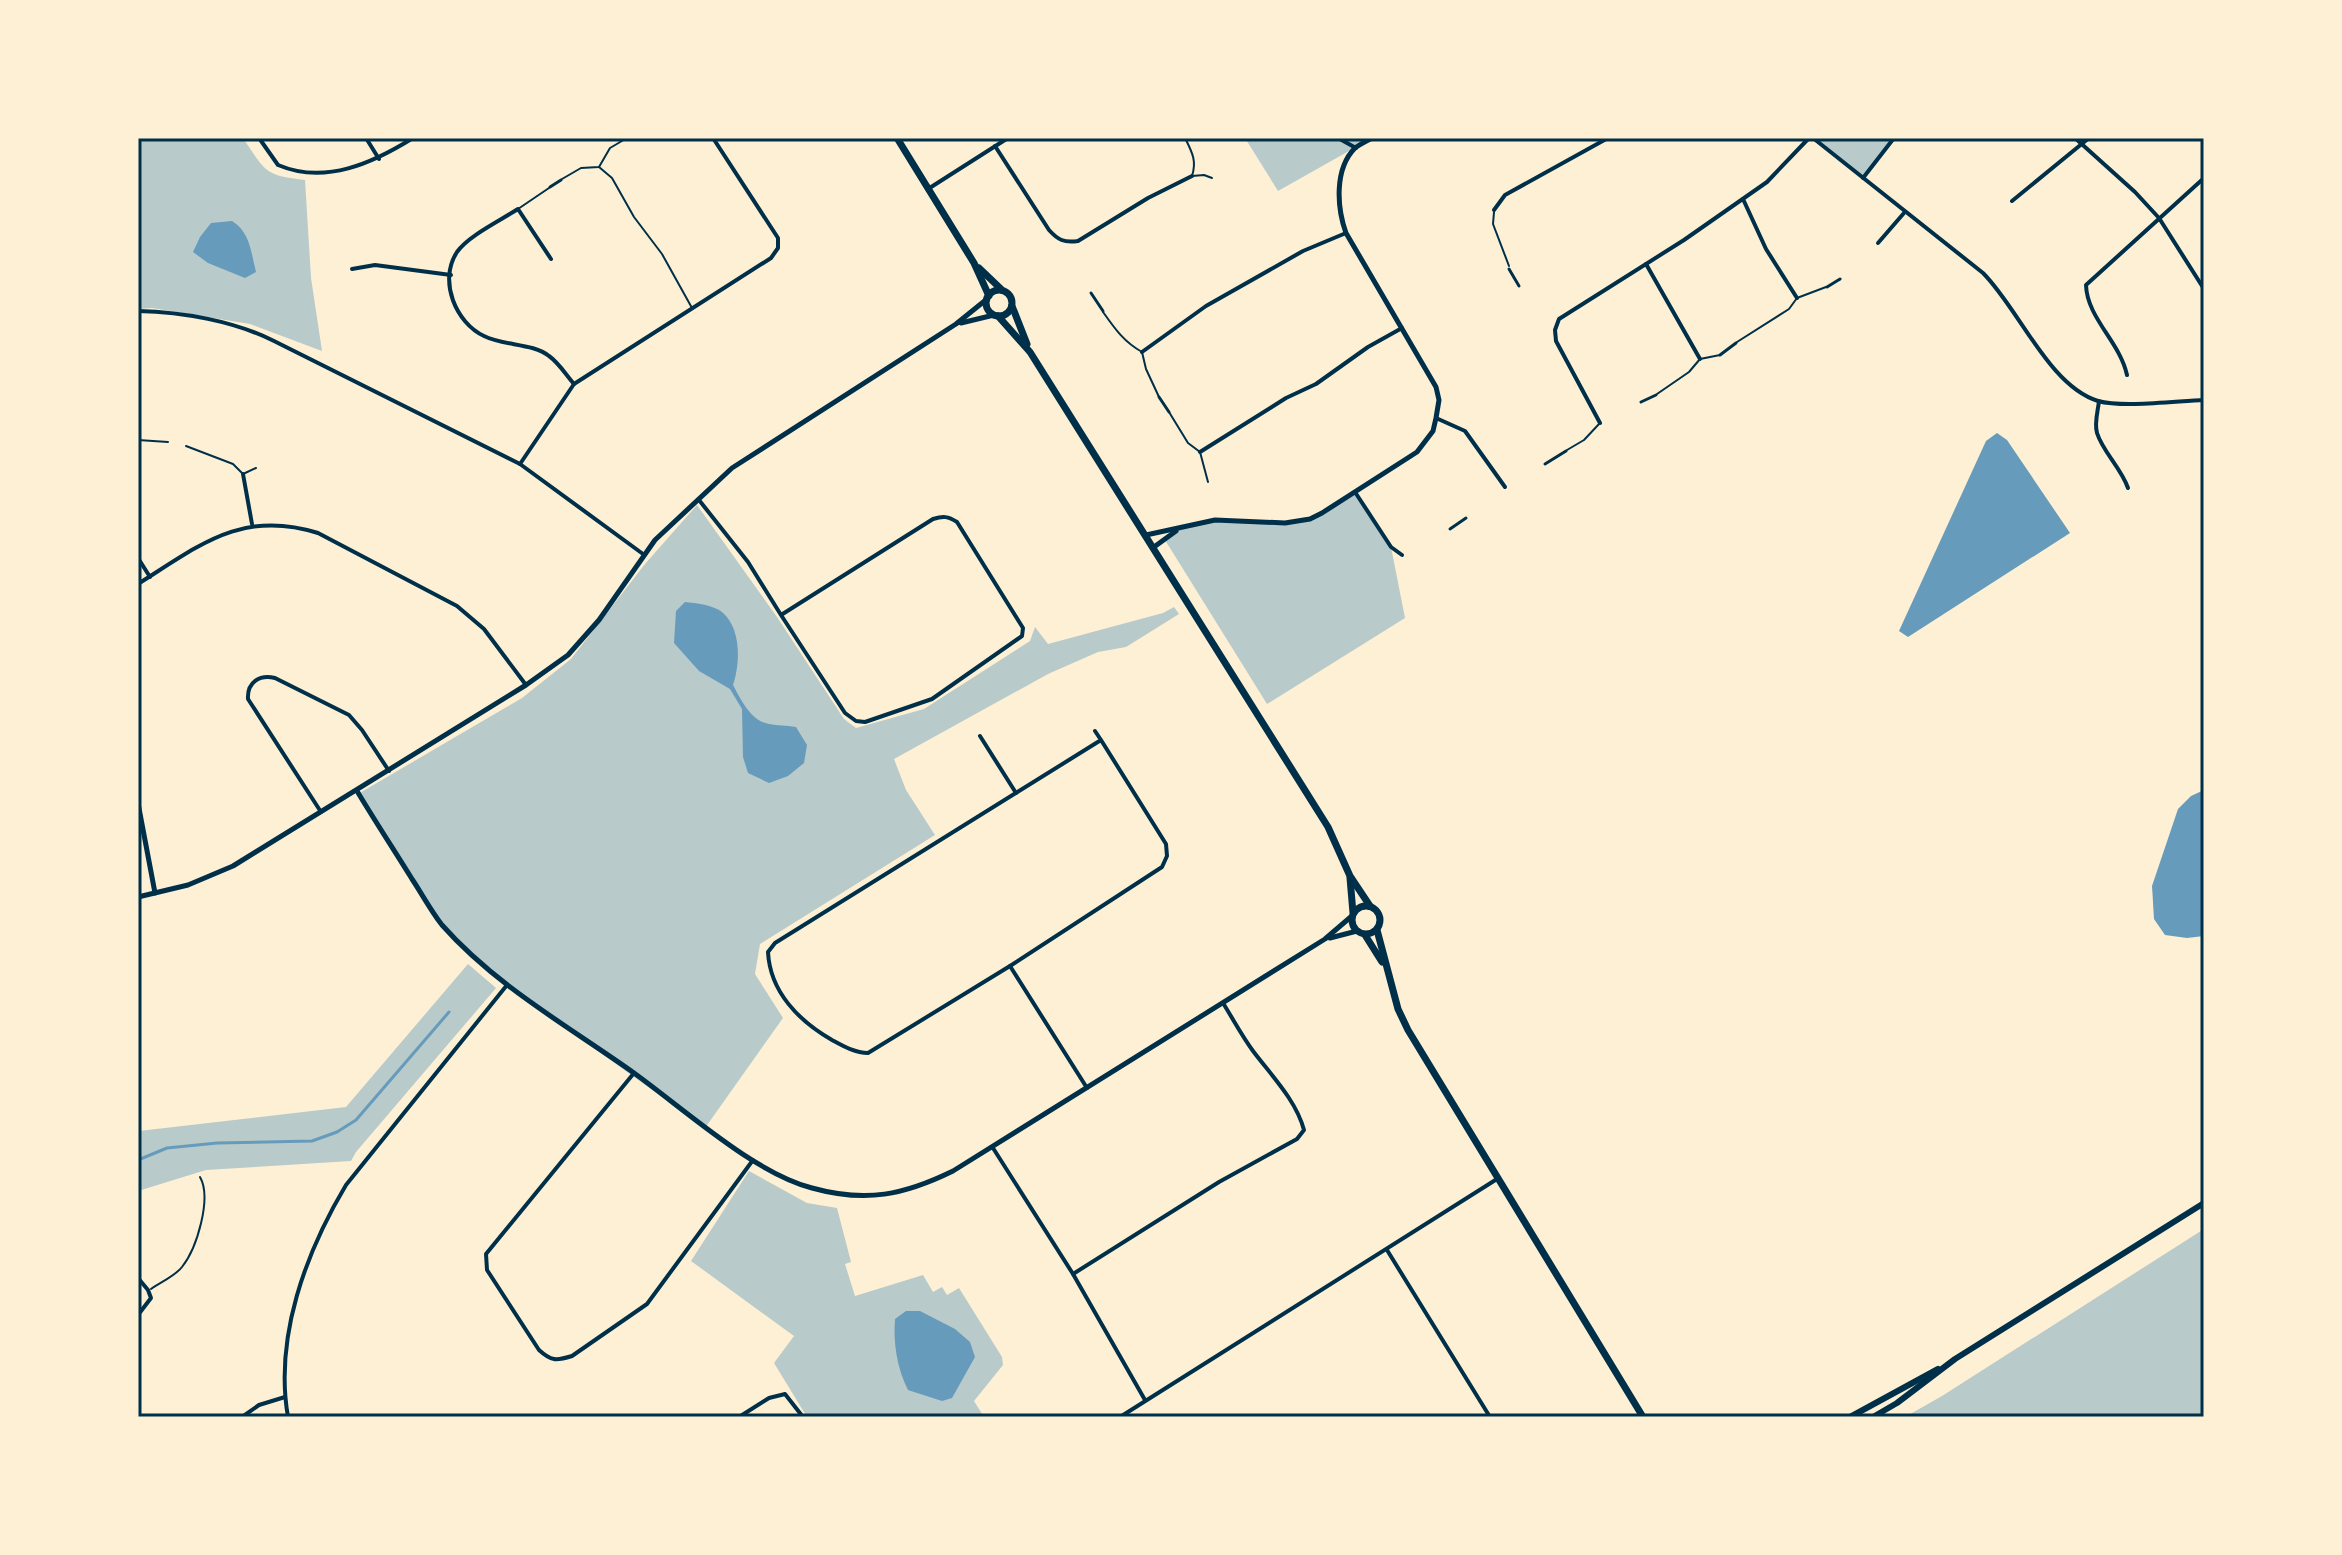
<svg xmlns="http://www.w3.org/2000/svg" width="2342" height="1555" font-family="'Exo 2',sans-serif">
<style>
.green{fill:#b9caca}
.water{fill:#669bbc}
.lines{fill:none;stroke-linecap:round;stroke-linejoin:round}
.stream{stroke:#669bbc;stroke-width:3}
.service{stroke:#003049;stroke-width:2}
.pedestrian{stroke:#003049;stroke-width:3}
.minor{stroke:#003049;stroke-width:4}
.tertiary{stroke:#003049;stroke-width:5}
.secondary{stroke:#003049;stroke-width:6}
.primary{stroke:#003049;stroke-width:7}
.neatline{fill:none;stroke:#003049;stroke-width:3}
</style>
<rect width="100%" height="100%" fill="#fdf0d5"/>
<g class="green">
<path d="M 148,138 L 243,138 C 266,172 264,175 305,180 L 311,278 L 322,351 L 250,324 L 152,308 L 138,309 L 138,143 Z"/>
<polygon points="1245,138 1372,138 1278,191"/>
<polygon points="1813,138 1894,138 1863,178"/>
<polygon points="1355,492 1391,547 1405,618 1267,704 1165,540 1176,530 1215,520 1264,523 1310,519"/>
<polygon points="697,505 777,617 844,719 856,728 924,709 1030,641 1035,627 1048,644 1163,613 1174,607 1179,614 1126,647 1098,652 1048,674 894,759 906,790 935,835 760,944 755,974 783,1018 705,1128 509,987 472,957 437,918 358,794 522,698 571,659 645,564"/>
<polygon points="468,964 496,988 356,1152 351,1161 206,1170 138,1191 139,1131 346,1107"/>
<polygon points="749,1171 807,1203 837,1208 851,1262 845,1264 855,1296 923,1275 933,1292 942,1287 947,1295 959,1288 1002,1357 1003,1365 974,1401 984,1417 807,1417 774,1363 794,1336 691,1261"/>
<polygon points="2204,1229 2204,1417 1905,1417 1942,1396"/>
</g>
<g class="water">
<path d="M 232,221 C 250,232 251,252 256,272 L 245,278 L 208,263 L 193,252 L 200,237 L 211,223 Z"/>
<polygon points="1997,433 2007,440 2070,533 1908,637 1899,631 1986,441"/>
<path d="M 685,602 C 696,603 713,605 722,612 C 742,629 740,664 733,685 C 741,700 751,721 769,724 C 778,726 786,725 796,727 L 807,745 L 804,763 L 788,776 L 769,783 L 748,773 L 743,757 L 742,709 L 730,689 L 699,671 L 674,643 L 676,611 Z"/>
<polygon points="2204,790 2204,936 2187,938 2165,935 2154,919 2152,886 2178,809 2191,796"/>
<path d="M 906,1311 L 920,1311 L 955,1329 L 970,1342 L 975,1357 L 952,1398 L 942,1401 L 908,1390 C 897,1369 893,1342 895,1319 Z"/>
</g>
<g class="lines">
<polyline class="stream" points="138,1160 167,1148 217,1143 312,1141 337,1132 356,1120 449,1012"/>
<g class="service">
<path d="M 1185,138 C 1192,152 1197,161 1192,176 L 1204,175 L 1212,178"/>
<polyline points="599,167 612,178 634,217 662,254 692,308"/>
<polyline points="562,179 581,168 599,167 610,148 627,138"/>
<polyline points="518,209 549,188"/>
<polyline points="1494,212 1493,224 1509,266"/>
<path d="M 1103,312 C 1115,329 1124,342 1142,352 L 1146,369 L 1159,397"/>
<polyline points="1737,342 1789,309 1797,298 1826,287"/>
<polyline points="1657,394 1689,372 1700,359 1720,355"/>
<polyline points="1169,412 1188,443 1200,452 1208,482"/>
<polyline points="138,440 168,442"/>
<polyline points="186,446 233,464 243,474 256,468"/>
<polyline points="1567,450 1584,440 1599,424"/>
<path d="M 151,1289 C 161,1282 175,1276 182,1267 C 197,1248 212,1198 200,1177"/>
</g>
<g class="pedestrian">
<polyline points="550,187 561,180"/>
<polyline points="1509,269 1519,286"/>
<polyline points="1827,287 1840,279"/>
<polyline points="1091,293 1103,311"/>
<polyline points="1720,355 1736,343"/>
<polyline points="1159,397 1169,412"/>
<polyline points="1641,402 1656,395"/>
<polyline points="1545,464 1566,451"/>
<polyline points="1450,529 1466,518"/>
</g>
<g class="minor">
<path d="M 259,138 L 278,165 C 325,185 373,163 413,138"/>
<polyline points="366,138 379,159"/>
<polyline points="1338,138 1356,148"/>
<path d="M 1813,138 L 1983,273 C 2019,309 2049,386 2098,401 C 2123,408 2177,401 2204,400"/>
<polyline points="2075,138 2135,192 2159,218 2204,289"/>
<path d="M 995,146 L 1049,230 C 1058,240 1064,243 1078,241 L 1148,198 L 1192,176"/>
<polyline points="1863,178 1894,138"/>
<polyline points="928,189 1008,138"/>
<polyline points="1743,199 1766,249 1797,298"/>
<polyline points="2012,201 2089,138"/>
<polyline points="1494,210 1505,195 1608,138"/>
<polyline points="1878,243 1904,213"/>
<path d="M 551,259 L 518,209 C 501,220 468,236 457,252 C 438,281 456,323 484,336 C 504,346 533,343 549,356 C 559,363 566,375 574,384"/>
<polyline points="1646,264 1700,359"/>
<polyline points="352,269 375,265 451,275"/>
<path d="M 138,311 C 183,312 234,321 274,341 L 520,464 L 643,554"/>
<polyline points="1142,352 1206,306 1303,251 1346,233"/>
<path d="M 2127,375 C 2120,342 2087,318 2086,285 L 2204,178"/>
<path d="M 2099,401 C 2098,411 2094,423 2097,433 C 2103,452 2121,468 2128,488"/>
<polyline points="1436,418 1465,431 1505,487"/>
<polyline points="1600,423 1556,341 1555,330 1559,319 1684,240 1767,182 1809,138"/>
<polyline points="1200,452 1286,398 1316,384 1368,347 1402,328"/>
<polyline points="520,464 574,384 771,258 778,248 778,238 713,138"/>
<polyline points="243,474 252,524"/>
<polyline points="1355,492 1391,547 1402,555"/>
<path d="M 699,500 L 748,562 L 781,615 L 933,519 C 943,516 948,516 957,522 L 1023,628 L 1022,636 L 932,699 L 865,722 L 856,721 L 845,713 L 781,615"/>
<polyline points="138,558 150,577"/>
<path d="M 138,584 C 200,545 242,509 318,533 L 457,606 L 484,629 L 526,685"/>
<path d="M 1095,731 L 1101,740 L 1166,844 L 1167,856 L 1162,867 L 1010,966 L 868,1053 C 855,1053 843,1046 832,1040 C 799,1021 770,992 768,952 L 775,943 L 1101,740"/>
<polyline points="980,736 1016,793"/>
<path d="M 321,812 L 248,699 C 247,682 260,674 275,678 L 349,715 L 362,730 L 389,771"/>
<polyline points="1010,966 1087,1088"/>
<path d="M 634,1073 L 486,1254 L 487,1270 L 539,1350 C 551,1361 556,1361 572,1356 L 647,1304 L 753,1160"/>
<polyline points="993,1148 1073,1274 1145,1400"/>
<polyline points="1387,1250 1490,1417"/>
<path d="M 1073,1274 L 1219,1182 L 1297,1139 L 1304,1130 C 1296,1100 1271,1075 1253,1051 C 1242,1036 1233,1019 1223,1003"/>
<polyline points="138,1278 148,1290 151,1298 138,1315"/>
<polyline points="242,1417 259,1405 285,1397"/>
<path d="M 288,1417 C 274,1337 306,1252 346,1185 L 507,985"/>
<polyline points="739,1417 769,1398 785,1394 803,1417"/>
<polyline points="1120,1417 1497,1179"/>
</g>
<g class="tertiary">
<polyline points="961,323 994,315"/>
<path d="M 1146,535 L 1215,520 L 1285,523 L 1310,519 L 1322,513 L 1417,452 L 1433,431 L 1436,418 L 1439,400 L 1436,387 L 1346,233 C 1337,208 1334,169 1355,148 C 1360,144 1367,141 1372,138"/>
<polyline points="1154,547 1176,531"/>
<path d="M 357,791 C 375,821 394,850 412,879 C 422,894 431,911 442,925 C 496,986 568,1026 634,1073 C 684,1109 754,1173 812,1188 C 866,1203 904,1195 953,1171 L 1325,939 L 1353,915"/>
<polyline points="138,803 155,893"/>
<polyline points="138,897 188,885 233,866 526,685 568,655 599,620 655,540 732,468 956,324 987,299"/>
<polyline points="1330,938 1357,931"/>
</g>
<g class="secondary">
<polyline points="1850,1417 1938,1369"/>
<polyline points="1873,1417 1897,1403 1955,1359 2204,1203"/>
</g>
<g class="primary">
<polyline points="897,138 974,263 989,296"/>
<polyline points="979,268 1001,289"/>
<circle cx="999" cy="303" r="13"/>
<polyline points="1012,306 1027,344"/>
<polyline points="998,316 1030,352 1328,827 1350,876 1370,906"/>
<polyline points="1350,878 1353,913"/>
<circle cx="1366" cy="920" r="14"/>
<polyline points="1377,930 1398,1009 1408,1030 1643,1417"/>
<polyline points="1365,935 1382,962"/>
</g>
</g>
<rect width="2342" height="1555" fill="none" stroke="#fdf0d5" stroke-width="280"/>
<rect x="140" y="140" width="2062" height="1275" class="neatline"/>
</svg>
